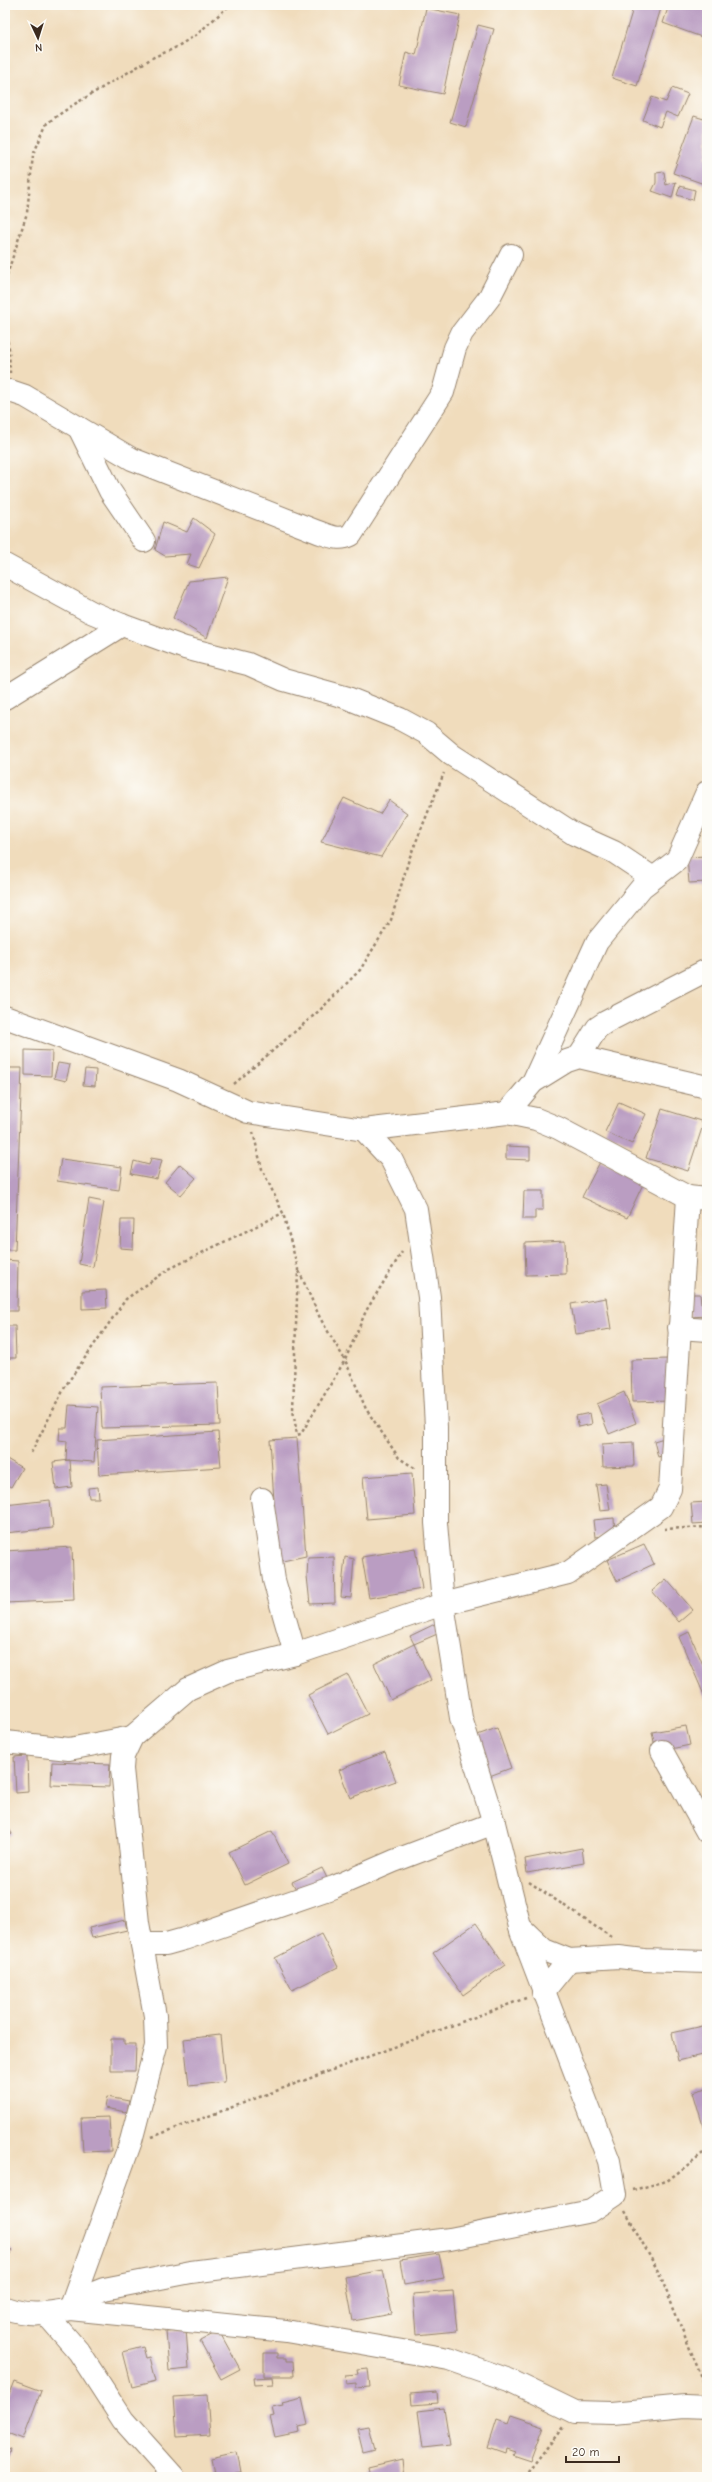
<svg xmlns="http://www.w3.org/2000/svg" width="712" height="2482" font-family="'Comic Neue',sans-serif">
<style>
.building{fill:#ba9dc2}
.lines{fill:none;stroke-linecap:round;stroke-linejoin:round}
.minor-casing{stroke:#96836d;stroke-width:24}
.path{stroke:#96836d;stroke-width:2.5;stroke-dasharray:3 3;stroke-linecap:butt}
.minor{stroke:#fff;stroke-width:22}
</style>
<rect width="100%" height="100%" fill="#fdfcf7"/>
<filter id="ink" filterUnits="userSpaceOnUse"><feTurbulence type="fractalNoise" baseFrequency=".025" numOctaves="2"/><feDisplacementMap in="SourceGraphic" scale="8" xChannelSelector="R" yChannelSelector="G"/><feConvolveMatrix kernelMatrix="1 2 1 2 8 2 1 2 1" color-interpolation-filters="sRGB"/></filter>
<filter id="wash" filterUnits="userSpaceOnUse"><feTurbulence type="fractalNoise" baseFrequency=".012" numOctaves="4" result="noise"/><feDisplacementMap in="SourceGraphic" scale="16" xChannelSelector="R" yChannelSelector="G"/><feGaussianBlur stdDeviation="0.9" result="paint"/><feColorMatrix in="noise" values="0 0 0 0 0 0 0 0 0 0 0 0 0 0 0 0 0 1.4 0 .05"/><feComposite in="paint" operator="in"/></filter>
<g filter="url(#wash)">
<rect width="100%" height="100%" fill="#f0dcbc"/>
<g id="blocks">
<g class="building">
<polygon points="634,5 662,5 637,86 612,78"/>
<polygon points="669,5 707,5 707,39 663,23"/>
<polygon points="426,8 460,15 443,94 399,85 406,52 416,55"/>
<polygon points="478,25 494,29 466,127 450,122"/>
<polygon points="672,88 688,94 678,117 666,112 660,127 643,120 652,97 666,102"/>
<polygon points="694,116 707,120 707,152 705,158 707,159 707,185 673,173"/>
<polygon points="664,172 666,185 676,182 672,198 652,191 656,183 656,173"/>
<polygon points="680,186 695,190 693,200 677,195"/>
<polygon points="194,518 215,534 199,568 187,564 191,554 165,556 155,550 163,522 187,532"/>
<polygon points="228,577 207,638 173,618 189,581"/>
<polygon points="344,798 380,814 389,800 407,813 381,857 321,842"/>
<polygon points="707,856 707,882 689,883 687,857"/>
<polygon points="25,1050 52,1051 51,1076 25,1075"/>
<polygon points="58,1063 70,1065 66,1081 54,1078"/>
<polygon points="5,1068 22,1068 15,1250 5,1250"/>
<polygon points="85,1069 96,1070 95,1086 83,1085"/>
<polygon points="619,1102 646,1114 632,1144 605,1132"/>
<polygon points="662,1109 704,1122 688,1171 646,1158"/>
<polygon points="506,1146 530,1147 530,1160 506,1159"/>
<polygon points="151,1158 162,1160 157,1179 131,1174 134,1161 149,1165"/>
<polygon points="61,1159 122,1167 119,1190 57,1181"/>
<polygon points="600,1162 644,1182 627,1218 582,1197"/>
<polygon points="180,1164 196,1178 181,1195 165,1182"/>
<polygon points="524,1191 543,1191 543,1210 535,1210 535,1219 523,1219"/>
<polygon points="89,1199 104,1202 93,1267 79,1264"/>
<polygon points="121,1220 134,1220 133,1249 120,1248"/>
<polygon points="565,1241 566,1274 526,1275 525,1243"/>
<polygon points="5,1260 18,1261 17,1311 5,1311"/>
<polygon points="106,1290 107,1308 82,1309 82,1291"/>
<polygon points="690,1294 700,1294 701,1304 707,1304 707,1316 690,1317"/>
<polygon points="606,1298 611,1329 576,1334 571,1304"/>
<polygon points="5,1326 15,1326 16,1358 5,1358"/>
<polygon points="669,1359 671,1401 632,1402 631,1360"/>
<polygon points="218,1383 220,1425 102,1428 100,1387"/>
<polygon points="624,1392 636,1423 609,1434 597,1404"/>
<polygon points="69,1405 98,1407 94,1462 66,1460 67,1441 59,1440 60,1428 67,1428"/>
<polygon points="590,1413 592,1424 579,1427 576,1416"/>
<polygon points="218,1432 221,1467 99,1475 97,1440"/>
<polygon points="297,1438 306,1556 278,1562 270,1440"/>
<polygon points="664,1438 668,1454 658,1457 654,1441"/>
<polygon points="633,1442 634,1466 603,1467 602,1444"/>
<polygon points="5,1458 22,1468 11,1487 5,1484"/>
<polygon points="70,1460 72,1487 56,1489 53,1462"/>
<polygon points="412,1473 415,1515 367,1519 363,1477"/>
<polygon points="606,1484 610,1510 600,1511 596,1485"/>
<polygon points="98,1487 99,1498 89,1498 88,1488"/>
<polygon points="50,1500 53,1528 5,1533 5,1505"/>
<polygon points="707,1502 707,1523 693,1524 691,1503"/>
<polygon points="614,1518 615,1535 595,1537 593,1520"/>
<polygon points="644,1544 654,1564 617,1581 607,1560"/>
<polygon points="72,1547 74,1600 5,1603 5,1551"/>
<polygon points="415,1548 422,1589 369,1598 362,1557"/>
<polygon points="334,1557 335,1603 310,1604 307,1576 308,1558"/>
<polygon points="345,1557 354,1559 351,1598 341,1597"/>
<polygon points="666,1579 693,1610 679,1622 652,1591"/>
<polygon points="437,1623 442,1632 414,1644 410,1636"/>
<polygon points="689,1632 707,1674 707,1702 679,1637"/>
<polygon points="414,1644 431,1680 391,1700 374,1664"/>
<polygon points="348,1675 368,1714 328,1734 308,1695"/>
<polygon points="686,1726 690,1745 656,1752 652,1732"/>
<polygon points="497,1728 511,1768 484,1778 469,1738"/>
<polygon points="385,1752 396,1781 350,1798 339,1770"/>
<polygon points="27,1756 28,1792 16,1793 14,1757"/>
<polygon points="52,1762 110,1764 109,1787 51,1785"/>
<polygon points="5,1822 12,1834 5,1838"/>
<polygon points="272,1831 288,1864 245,1885 229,1852"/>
<polygon points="582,1848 584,1863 527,1873 525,1859"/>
<polygon points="322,1868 327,1878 298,1893 292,1882"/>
<polygon points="125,1920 127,1930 92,1938 89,1928"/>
<polygon points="476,1923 505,1965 463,1995 433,1953"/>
<polygon points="321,1934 338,1967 292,1990 275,1958"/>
<polygon points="707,2025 707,2054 678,2061 672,2033"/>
<polygon points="220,2035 225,2082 189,2086 184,2039"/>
<polygon points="111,2039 124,2039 124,2044 136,2044 135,2071 111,2071"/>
<polygon points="707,2088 707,2129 704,2129 693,2092"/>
<polygon points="107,2097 129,2101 127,2112 105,2108"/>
<polygon points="109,2117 111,2151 83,2152 81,2118"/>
<polygon points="5,2244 13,2251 5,2261"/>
<polygon points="439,2254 444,2278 404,2285 400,2260"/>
<polygon points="383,2270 392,2314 353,2321 345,2277"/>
<polygon points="453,2291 457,2331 416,2335 413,2294"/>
<polygon points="186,2329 189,2369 169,2371 166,2331"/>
<polygon points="219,2331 240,2369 221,2379 200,2341"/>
<polygon points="143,2347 146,2358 150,2357 156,2381 132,2387 123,2352"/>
<polygon points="264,2353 277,2353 277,2358 286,2358 286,2361 293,2361 294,2376 264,2376"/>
<polygon points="368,2368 370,2387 356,2388 356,2383 346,2384 345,2375 358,2374 357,2369"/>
<polygon points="272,2377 273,2384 255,2385 254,2378"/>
<polygon points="14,2381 41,2391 23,2439 7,2433 5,2439 5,2404"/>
<polygon points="437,2392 438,2403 412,2405 411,2394"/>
<polygon points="207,2395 210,2435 177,2437 174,2397"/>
<polygon points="302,2398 308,2425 298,2427 299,2432 275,2437 270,2417 274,2416 272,2408 283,2406 282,2403"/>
<polygon points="444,2408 450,2445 423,2448 418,2411"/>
<polygon points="511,2415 544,2426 531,2461 513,2455 515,2452 506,2449 505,2453 488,2447 497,2419 508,2423"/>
<polygon points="369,2426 375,2449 363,2452 357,2428"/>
<polygon points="5,2448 10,2449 5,2464"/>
<polygon points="237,2452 241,2473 215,2477 211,2458"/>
<polygon points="402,2459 404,2477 370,2477 368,2467"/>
</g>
</g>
</g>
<g filter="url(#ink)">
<use href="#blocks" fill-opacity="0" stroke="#96836d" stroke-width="1"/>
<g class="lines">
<defs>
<g id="minor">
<path d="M 5,393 L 10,391 L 25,396 L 132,459 L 318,532 C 330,536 339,541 351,535 L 443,392 L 455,348 L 462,333 L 489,298 L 511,255"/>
<polyline points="79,428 110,491 144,541"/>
<polyline points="5,565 91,612 122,625 185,648 248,664 284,680 345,697 400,719 426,733 452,755 574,834 614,852 653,878"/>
<polyline points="5,698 122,625"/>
<polyline points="5,1017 178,1080 248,1112 364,1130 391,1159 416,1209 429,1297 436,1427 436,1523 443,1604 461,1718 494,1823 520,1927 544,1950 569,1960 619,1957 644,1960 707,1962"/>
<polyline points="579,1057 597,1028 606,1022 707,970"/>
<polyline points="533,1082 597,942 642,887 677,860 707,792"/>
<polyline points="507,1113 533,1082 567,1061 579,1057 707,1087"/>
<polyline points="364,1130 507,1113 536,1119 558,1128 688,1197 707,1199"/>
<polyline points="679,1328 707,1330"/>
<polyline points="262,1499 274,1580 295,1654"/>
<polyline points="5,1742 69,1749 132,1737"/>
<polyline points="662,1751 707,1832"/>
<polyline points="142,1944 166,1944 184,1939 334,1887 394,1861 494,1823"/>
<polyline points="543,1992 569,1960"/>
<path d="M 5,2308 C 28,2316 46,2314 70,2309 L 286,2331 L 449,2359 L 509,2380 L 575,2412 L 612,2413 L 685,2406 L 707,2407"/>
<polyline points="70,2309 131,2141 156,2046 155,2016 138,1923 122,1769 123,1756 132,1737 188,1689 228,1671 295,1654 443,1604 568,1573 661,1507 670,1489 688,1197"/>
<polyline points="70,2309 94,2293 104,2289 191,2272 450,2239 591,2211 615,2195 609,2161 521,1931"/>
<polyline points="46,2314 79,2352 123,2420 174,2477"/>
</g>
</defs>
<use href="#minor" class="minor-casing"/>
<g class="path">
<polyline points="5,281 27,213 33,155 47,123 73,105 154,57 173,49 196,35 230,5"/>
<polyline points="5,329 9,348 10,373"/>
<polyline points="234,1084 320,1010 360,970 391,920 409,859 444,773"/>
<polyline points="253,1132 262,1169 283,1213 298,1269 293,1410 297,1435 301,1434 345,1360 366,1311 402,1252"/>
<polyline points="299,1271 320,1318 345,1360 366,1409 399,1458 416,1469"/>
<polyline points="31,1453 66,1385 126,1299 169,1269 283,1213"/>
<polyline points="664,1529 707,1527"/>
<polyline points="529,1882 611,1937"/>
<polyline points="152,2137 526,1998"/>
<polyline points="633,2190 667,2181 707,2150"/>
<polyline points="625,2211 659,2273 706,2388"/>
<polyline points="524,2477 563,2427"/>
</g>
<use href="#minor" class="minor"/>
</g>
</g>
<rect width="712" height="2482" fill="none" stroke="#fdfcf7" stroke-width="20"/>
<g transform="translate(38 38) rotate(176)" stroke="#fdfcf7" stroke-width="3" paint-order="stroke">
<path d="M0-3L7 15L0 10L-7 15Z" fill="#3b2a1e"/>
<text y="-6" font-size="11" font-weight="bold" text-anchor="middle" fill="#3b2a1e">N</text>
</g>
<path d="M566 2456v6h53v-6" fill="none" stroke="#3b2a1e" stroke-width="2"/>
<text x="572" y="2456" font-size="12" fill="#3b2a1e" stroke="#fdfcf7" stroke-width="3" paint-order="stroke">20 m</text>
</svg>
